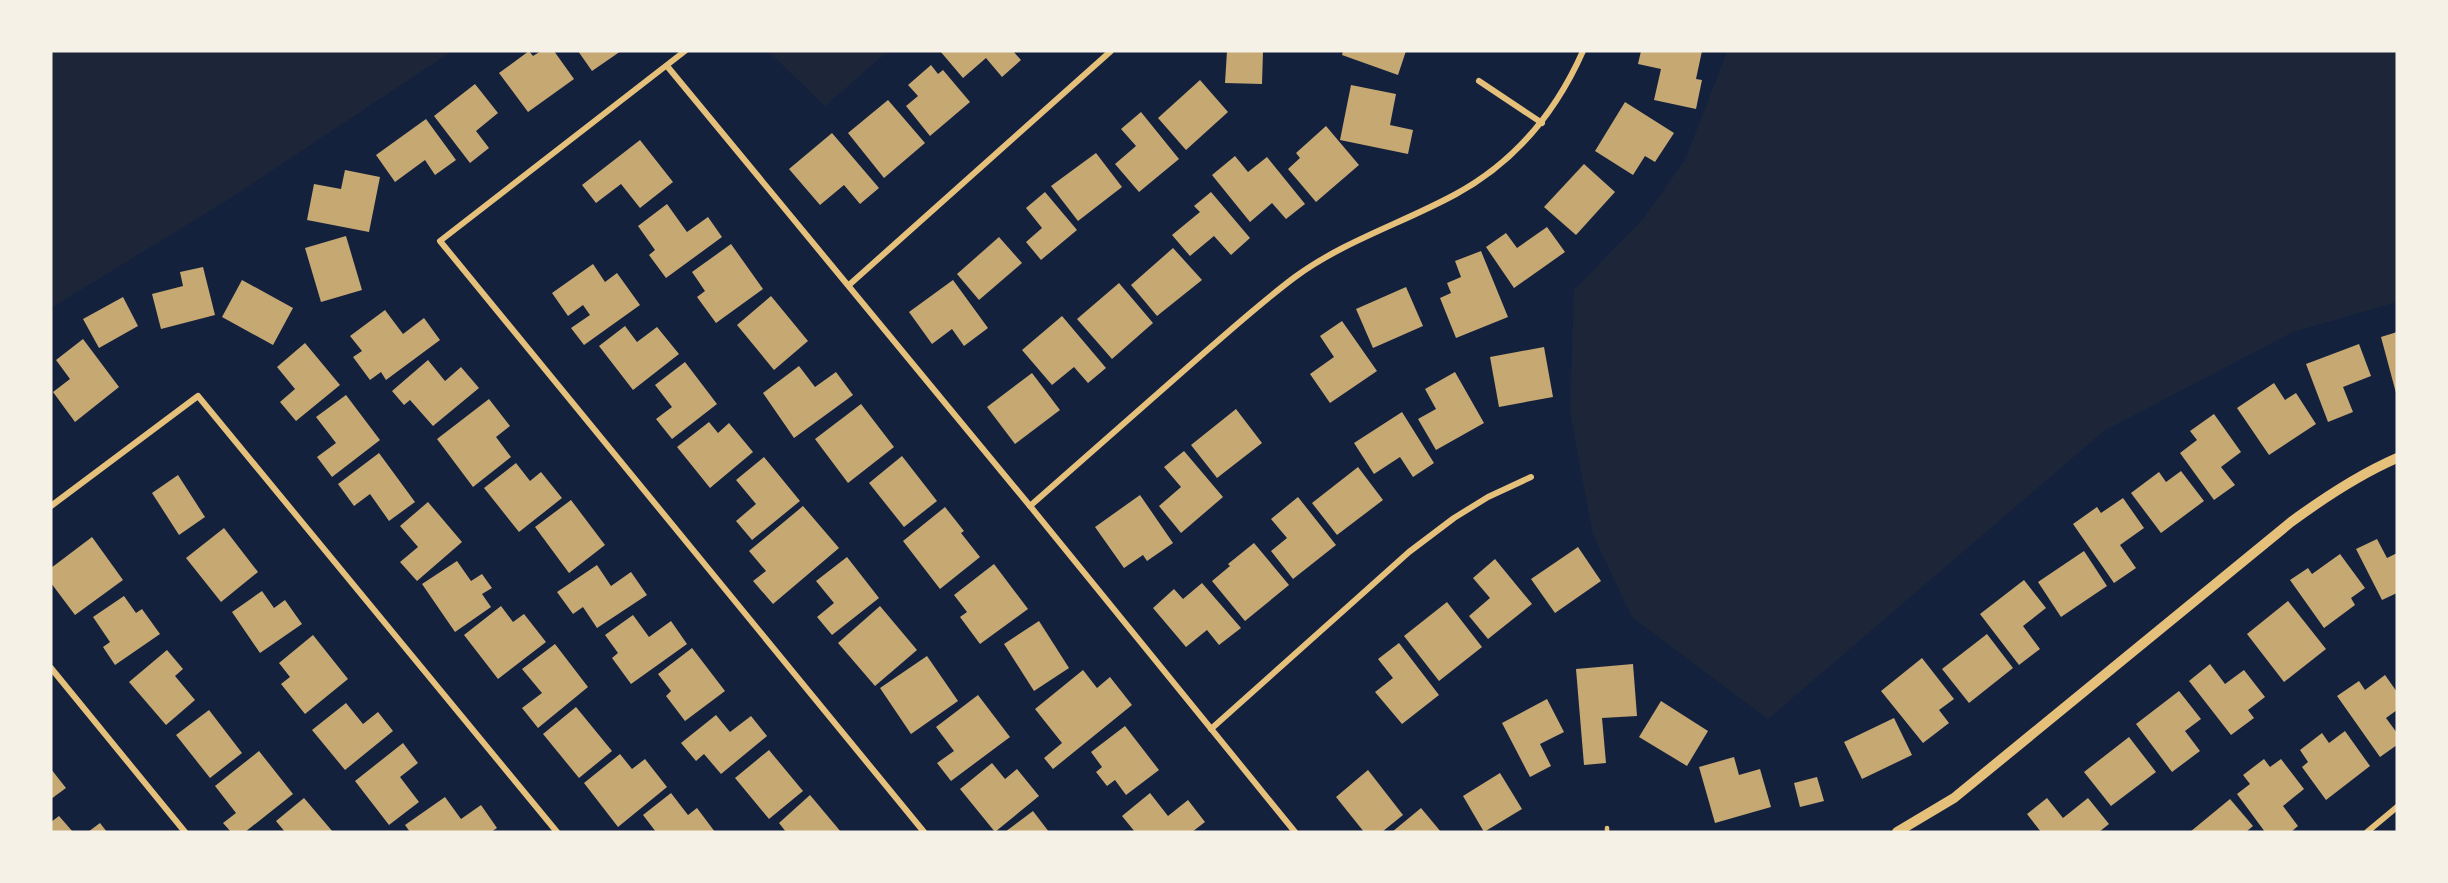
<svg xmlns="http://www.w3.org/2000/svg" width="2448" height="883" font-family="'Titillium Web',sans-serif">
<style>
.green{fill:#1d2539}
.building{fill:#c6a872}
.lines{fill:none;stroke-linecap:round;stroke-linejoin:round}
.service{stroke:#e5c07b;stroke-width:4.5}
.minor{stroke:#e5c07b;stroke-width:6}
.tertiary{stroke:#e5c07b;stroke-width:10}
</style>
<rect width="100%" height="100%" fill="#14213d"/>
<g class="green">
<polygon points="51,51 452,51 229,199 51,308"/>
<polygon points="768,51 888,51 825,106"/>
<polygon points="1726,51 2397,51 2397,302 2293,332 2104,431 1768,719 1632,617 1593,535 1570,412 1574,290 1643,219 1685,160 1724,60"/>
</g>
<g class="building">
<polygon points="529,51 533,56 541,51 554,51 574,79 528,112 499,73"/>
<polygon points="578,51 621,51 592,71"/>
<polygon points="940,51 1013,51 1021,60 1002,77 986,58 963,78"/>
<polygon points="1227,51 1263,51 1262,84 1225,83"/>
<polygon points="1343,51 1406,51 1398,75 1342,55"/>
<polygon points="1641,51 1702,51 1696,79 1702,80 1696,109 1654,100 1661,69 1638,64"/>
<polygon points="931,65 938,74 943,70 970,102 930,136 906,106 918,96 908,85"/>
<polygon points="1200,80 1228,112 1186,150 1158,118"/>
<polygon points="475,84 498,113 476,131 489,148 470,163 434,116"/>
<polygon points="1351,85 1396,94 1390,125 1413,130 1408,154 1340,140"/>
<polygon points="888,100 925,143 884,178 848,133"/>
<polygon points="1625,102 1674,133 1655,162 1645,156 1633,175 1595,151"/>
<polygon points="1141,112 1179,159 1139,192 1115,164 1136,146 1121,129"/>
<polygon points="426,119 456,160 435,175 425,160 395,182 376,155"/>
<polygon points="1326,126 1359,165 1316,202 1288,169 1300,158 1296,153"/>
<polygon points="832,133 879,188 860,204 844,185 820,205 789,169"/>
<polygon points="640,140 673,182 640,208 621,184 596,203 582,185"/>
<polygon points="1096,153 1122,187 1078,221 1051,186"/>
<polygon points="1235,156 1248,172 1267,157 1305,204 1286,219 1272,203 1250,222 1212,175"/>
<polygon points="1584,164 1615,192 1576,235 1544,207"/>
<polygon points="345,170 380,177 369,232 307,220 314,184 341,189"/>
<polygon points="1045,192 1077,230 1041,260 1026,242 1042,228 1026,208"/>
<polygon points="1211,192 1250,238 1231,255 1214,236 1190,256 1172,235 1200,212 1194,206"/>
<polygon points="667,204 687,232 708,217 722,237 666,278 649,255 655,250 638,226"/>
<polygon points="1547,227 1565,252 1514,288 1486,247 1506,233 1517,248"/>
<polygon points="346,236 362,290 321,302 305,248"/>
<polygon points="999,237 1022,263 979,300 957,274"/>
<polygon points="731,244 763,289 716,323 697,297 705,291 692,272"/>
<polygon points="1173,248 1202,280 1157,316 1131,285"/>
<polygon points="1481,251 1508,317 1456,338 1440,298 1451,293 1447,283 1461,277 1455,261"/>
<polygon points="593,264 605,282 617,273 640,305 584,345 571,328 590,315 583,305 568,316 552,293"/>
<polygon points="203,267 215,315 161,329 152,294 183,286 180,272"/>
<polygon points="242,280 293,308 273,345 222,317"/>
<polygon points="953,280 988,328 964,346 952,329 932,344 909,312"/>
<polygon points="1119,283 1153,323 1112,359 1077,319"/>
<polygon points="1406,287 1423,326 1373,348 1356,309"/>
<polygon points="771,296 808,341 774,370 737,325"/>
<polygon points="123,297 138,326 99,348 83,319"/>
<polygon points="385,310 403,334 424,318 440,340 386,380 381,372 370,380 353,357 362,351 350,336"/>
<polygon points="1062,316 1106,368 1088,383 1074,367 1052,385 1022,350"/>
<polygon points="1342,321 1377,371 1330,403 1310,374 1334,357 1320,336"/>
<polygon points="625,326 637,342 657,327 679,354 633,390 599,346"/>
<polygon points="2397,332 2397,393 2396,393 2381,337"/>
<polygon points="83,339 119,387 75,422 53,392 70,379 56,360"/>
<polygon points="305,343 340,385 296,421 280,402 295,389 277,367"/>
<polygon points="2359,344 2371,376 2343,387 2353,412 2328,422 2306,364"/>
<polygon points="1544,347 1553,397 1499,407 1490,357"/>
<polygon points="428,360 445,381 461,367 479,388 433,426 410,400 404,405 392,391"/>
<polygon points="685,362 717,404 672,439 656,419 672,407 655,385"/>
<polygon points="799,366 815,387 836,372 853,395 794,438 763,393"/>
<polygon points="1455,372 1484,423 1436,450 1418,419 1436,409 1425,389"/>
<polygon points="1032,373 1060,410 1015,444 987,407"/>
<polygon points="2274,383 2285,400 2296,393 2316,424 2269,455 2237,408"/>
<polygon points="346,395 380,440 332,477 317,457 336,443 316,417"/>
<polygon points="489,399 510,426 496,437 511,457 473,487 437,439"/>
<polygon points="861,404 894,447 848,483 815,439"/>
<polygon points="1236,409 1262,443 1217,478 1191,445"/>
<polygon points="1402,412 1434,463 1413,477 1400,457 1374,474 1354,443"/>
<polygon points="2214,414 2241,452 2221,467 2235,485 2214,500 2180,453 2197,440 2190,431"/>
<polygon points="709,422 718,433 729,423 753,452 710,488 677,447"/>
<polygon points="1184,451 1223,497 1181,533 1159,506 1181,487 1164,467"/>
<polygon points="379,453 415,502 389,521 370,494 354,506 338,484"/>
<polygon points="902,456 937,501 904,527 869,483"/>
<polygon points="764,457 800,501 752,540 736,521 756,504 736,480"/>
<polygon points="516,463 530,481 541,472 562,498 519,532 484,488"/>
<polygon points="1358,467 1383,500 1337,535 1312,503"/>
<polygon points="2181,471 2204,501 2161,533 2131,493 2159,472 2166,482"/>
<polygon points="178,475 205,517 179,535 152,493"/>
<polygon points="1140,495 1173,543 1147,561 1143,555 1124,568 1095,527"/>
<polygon points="1298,497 1336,545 1293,579 1271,551 1287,538 1271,519"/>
<polygon points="2123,498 2144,528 2120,545 2136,568 2114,583 2073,524 2097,507 2101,513"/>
<polygon points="571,500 605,545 569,573 535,527"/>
<polygon points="428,502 462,542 417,581 400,562 418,547 400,526"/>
<polygon points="803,506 839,548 773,604 753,581 766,571 749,551"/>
<polygon points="945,507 964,531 961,533 980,557 940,589 903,541"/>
<polygon points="224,528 258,572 221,602 186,558"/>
<polygon points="92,537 123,580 75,615 51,583 51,568"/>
<polygon points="2377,539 2387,558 2397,553 2397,593 2382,600 2356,549"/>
<polygon points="1254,543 1289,585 1245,621 1212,581 1230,566 1228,564"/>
<polygon points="1578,547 1601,581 1555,613 1531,579"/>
<polygon points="2084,551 2107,586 2061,617 2038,582"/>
<polygon points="2340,554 2365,588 2351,598 2355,605 2324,628 2290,580 2308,568 2312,574"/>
<polygon points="847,557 879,598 832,635 817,617 834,603 816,581"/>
<polygon points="1495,559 1532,604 1488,639 1469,616 1490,598 1473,578"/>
<polygon points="457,561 471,581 482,574 492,588 482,594 491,607 455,632 422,584"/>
<polygon points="994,564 1028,609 980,644 960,617 967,612 954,595"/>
<polygon points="597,565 611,586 631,572 647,595 597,628 583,607 573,614 557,592"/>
<polygon points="2024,580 2046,608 2023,626 2040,649 2019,665 1980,614"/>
<polygon points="1202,583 1241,628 1219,645 1207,630 1186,647 1153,608 1174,589 1183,599"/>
<polygon points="262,591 274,608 285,600 302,624 260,653 232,612"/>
<polygon points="124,596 136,613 142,609 160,634 115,665 103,647 110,642 93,617"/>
<polygon points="2288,601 2326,649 2284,682 2247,634"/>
<polygon points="1447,602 1482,647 1439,681 1404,636"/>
<polygon points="501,606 513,622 524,614 546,642 498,679 464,635"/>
<polygon points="880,606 917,650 875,686 838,643"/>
<polygon points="633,615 649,637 671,621 687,644 631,684 612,658 618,653 605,635"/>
<polygon points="1039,621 1069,668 1034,691 1004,644"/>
<polygon points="1987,634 2013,668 1969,703 1942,669"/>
<polygon points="313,635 348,679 305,714 281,684 290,677 279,663"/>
<polygon points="1399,643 1439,695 1402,724 1375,692 1393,678 1378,659"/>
<polygon points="555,644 588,687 538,728 522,708 542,693 522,669"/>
<polygon points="692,648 725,691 685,721 666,696 671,691 658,674"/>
<polygon points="167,650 183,669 175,676 195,700 166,725 129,682"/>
<polygon points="927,656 958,701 911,734 880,688"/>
<polygon points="1922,658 1954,699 1939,710 1949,723 1923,743 1881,691"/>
<polygon points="1633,664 1637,716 1602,718 1606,763 1584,765 1576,669"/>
<polygon points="2210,664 2225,684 2244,670 2265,697 2248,710 2254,718 2231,735 2189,681"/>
<polygon points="1083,670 1097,688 1110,677 1132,705 1053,769 1044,758 1062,743 1035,709"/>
<polygon points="2385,675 2397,692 2397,710 2386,718 2397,733 2397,745 2380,757 2337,696 2359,681 2365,690"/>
<polygon points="2179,691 2201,719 2185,731 2200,751 2172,772 2136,724"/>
<polygon points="978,695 1010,737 951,781 937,763 954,751 936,727"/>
<polygon points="1547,699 1564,732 1540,744 1551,766 1530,777 1502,723"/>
<polygon points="1661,701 1708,731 1687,766 1639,737"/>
<polygon points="346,703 363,724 378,712 393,731 345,770 312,730"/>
<polygon points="576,707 612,751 579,778 543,734"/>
<polygon points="209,710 242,753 210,778 176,735"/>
<polygon points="716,715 730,732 751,716 767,736 721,774 704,754 696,761 681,743"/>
<polygon points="1894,718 1912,755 1862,779 1844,742"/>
<polygon points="1125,726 1159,770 1126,795 1115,780 1107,786 1096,772 1102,767 1091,752"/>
<polygon points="2345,731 2370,766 2326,800 2302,767 2308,762 2300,750 2322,733 2329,743"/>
<polygon points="2129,737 2156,772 2111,806 2084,772"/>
<polygon points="403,743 418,763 400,777 419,802 389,825 355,781"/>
<polygon points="769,750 803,791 769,819 735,778"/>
<polygon points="259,751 293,794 245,832 231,832 223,823 236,813 215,786"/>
<polygon points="620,754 632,769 645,759 667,787 618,827 584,783"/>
<polygon points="1734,757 1739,775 1760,769 1771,807 1715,823 1699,767"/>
<polygon points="2264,759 2270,767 2281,759 2304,789 2283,806 2298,826 2291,832 2265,832 2237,794 2250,784 2243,775"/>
<polygon points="992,763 1005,779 1017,769 1039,796 995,832 960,789"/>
<polygon points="51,769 66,788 51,799"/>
<polygon points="1368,770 1403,815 1382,832 1364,832 1336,797"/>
<polygon points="1500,773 1522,809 1484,832 1463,796"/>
<polygon points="1817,777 1824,801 1800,807 1794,783"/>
<polygon points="671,793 688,815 697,808 715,832 656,832 643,815"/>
<polygon points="1150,793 1168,816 1188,800 1205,822 1192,832 1135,832 1122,816"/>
<polygon points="810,795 841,832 786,832 779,823"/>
<polygon points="445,797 461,819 481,805 497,828 491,832 410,832 405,825"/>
<polygon points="304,798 333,832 285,832 276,821"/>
<polygon points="2047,798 2063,818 2088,798 2109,824 2099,832 2041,832 2027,814"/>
<polygon points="2230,799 2253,826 2246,832 2190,832"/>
<polygon points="1421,808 1441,832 1392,832"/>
<polygon points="1033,811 1049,832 1005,832"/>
<polygon points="59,816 73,832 51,832 51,822"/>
<polygon points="100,823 107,832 88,832"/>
</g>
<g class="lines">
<polyline class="service" points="1607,828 1607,832"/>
<g class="minor">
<polyline points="685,51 440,241 924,832"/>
<polyline points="667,66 1030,506 1295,832"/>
<polyline points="1479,81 1542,123"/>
<polyline points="849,285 1111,51"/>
<polyline points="51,506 198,396 557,832"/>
<path d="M 1030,506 C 1080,462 1130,418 1180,374 C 1218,341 1255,307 1295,277 C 1344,241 1403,223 1456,194 C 1515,162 1556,112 1583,51"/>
<polyline points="51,668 185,832"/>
<polyline points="1211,729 1409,552 1454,518 1488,497 1531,477"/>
<polyline points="2367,832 2397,807"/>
</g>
<path class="tertiary" d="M 1897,832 L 1954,798 L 2291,522 C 2325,497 2358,475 2397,458"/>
</g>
<rect width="2448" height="883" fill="none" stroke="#f6f1e7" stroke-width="105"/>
</svg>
